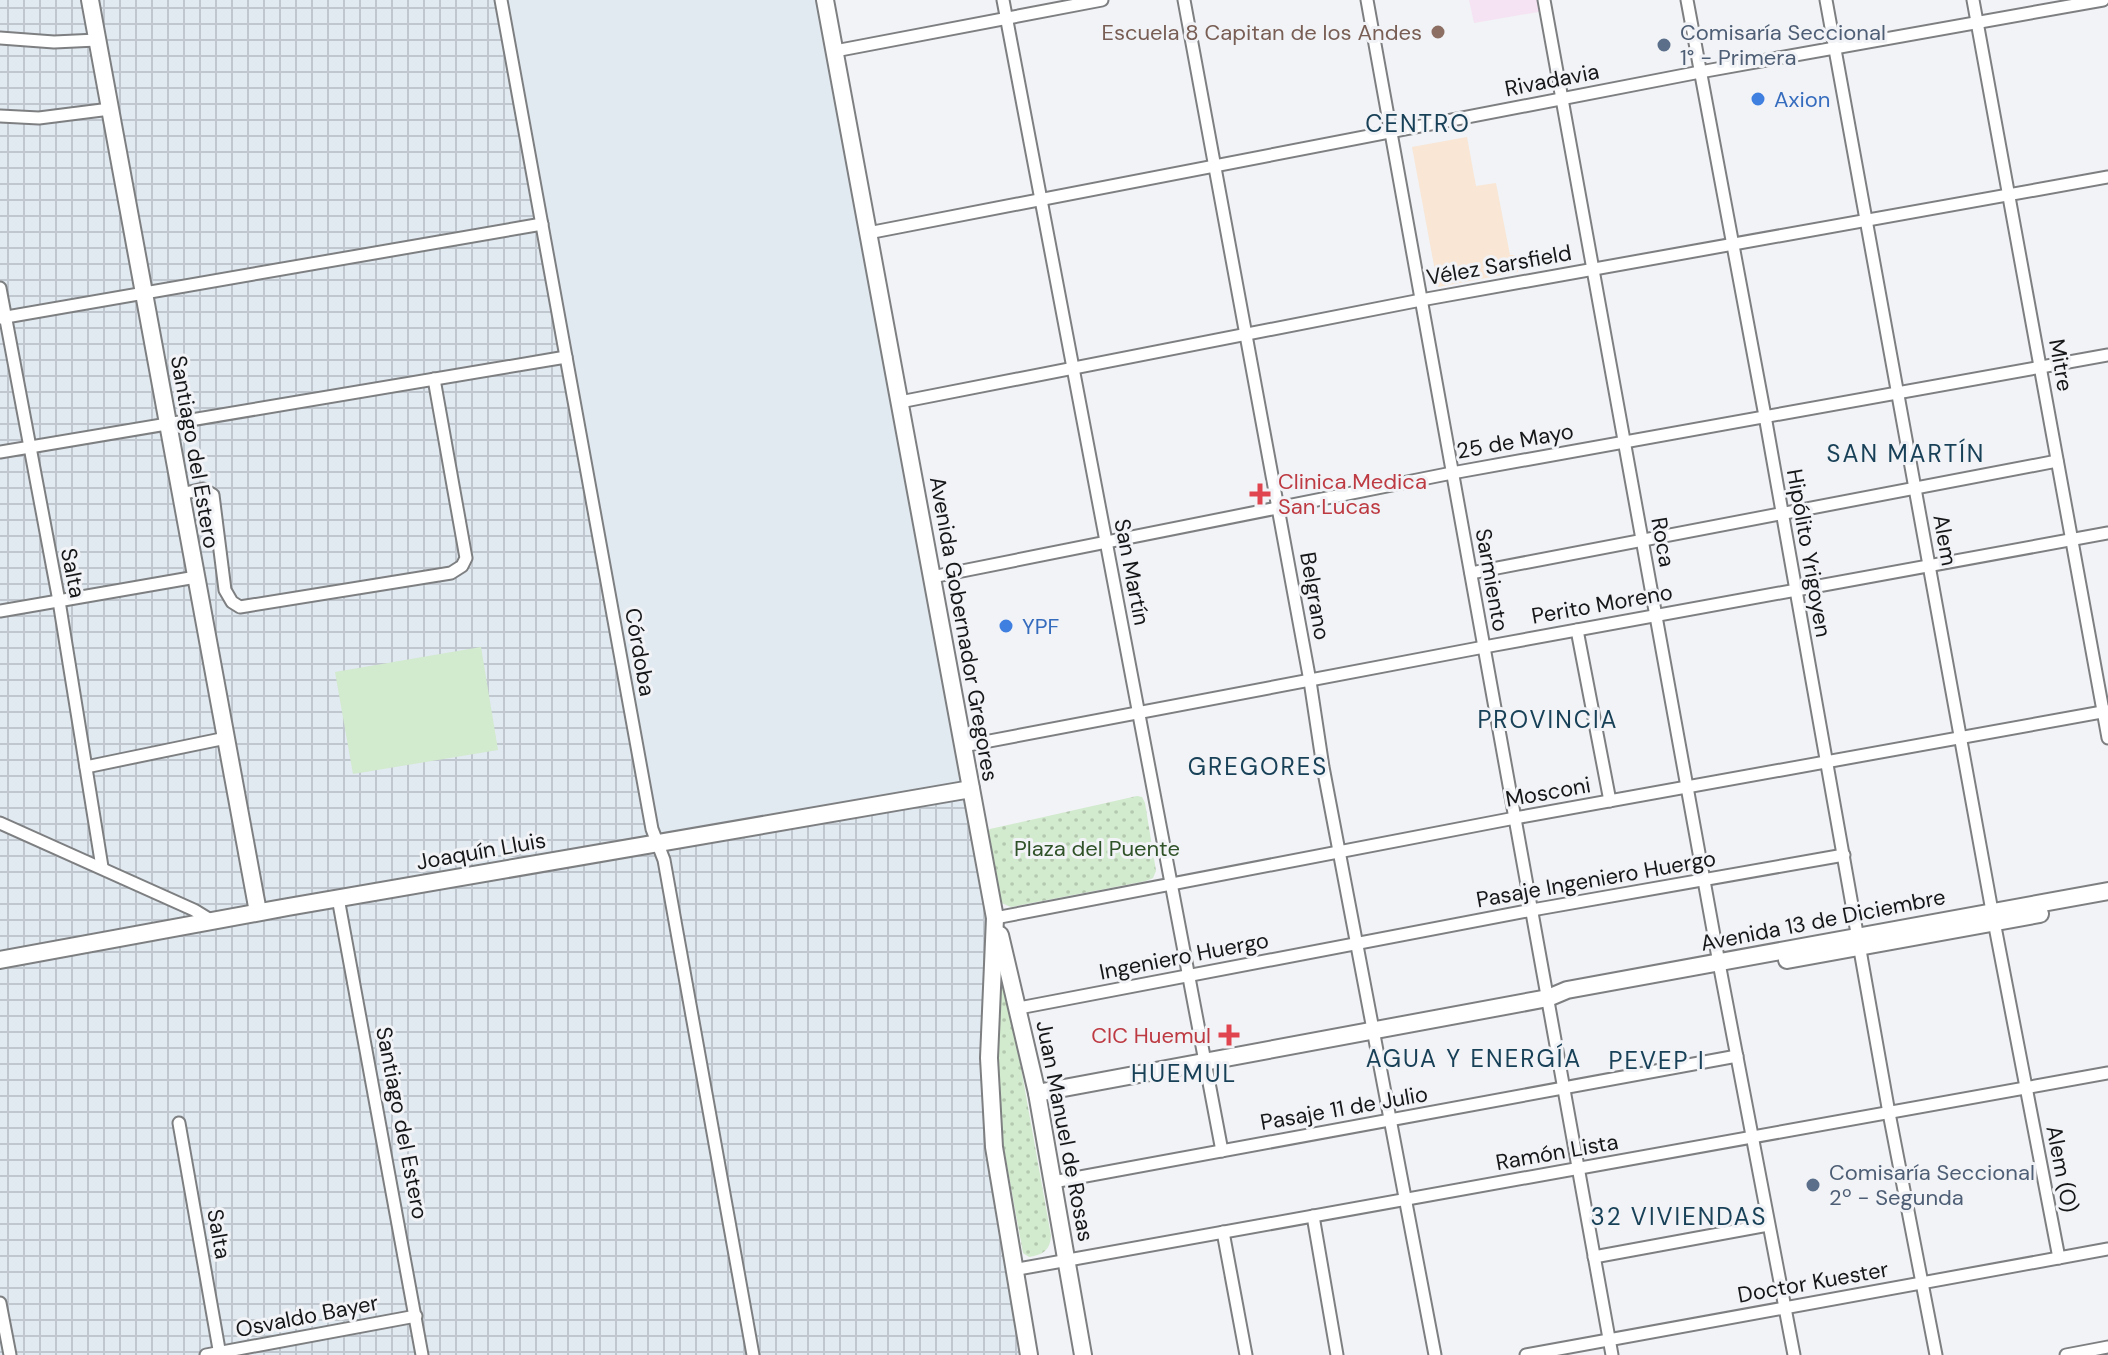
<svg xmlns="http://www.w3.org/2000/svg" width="2108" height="1355" font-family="'DM Sans',sans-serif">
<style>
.built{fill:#e1e9f1}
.industrial{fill:url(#industrial-grid)}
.education{fill:#f5e3f3}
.medical{fill:#f9e6d5}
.grass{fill:url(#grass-dots)}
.pitch{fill:#d2eacd}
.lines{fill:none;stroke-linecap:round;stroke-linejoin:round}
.street-casing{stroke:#7d7f81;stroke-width:15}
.secondary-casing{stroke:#7d7f81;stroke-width:20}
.street{stroke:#fff;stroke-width:11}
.secondary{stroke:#fff;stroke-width:16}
.education-dot{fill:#8d6e63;stroke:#f1f3f6;stroke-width:3}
.service-dot{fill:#5c6f8a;stroke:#f1f3f6;stroke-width:3}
.shop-dot{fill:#3f7fe0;stroke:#f1f3f6;stroke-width:3}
.health-dot{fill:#e0444e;stroke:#f1f3f6;stroke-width:3}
.labels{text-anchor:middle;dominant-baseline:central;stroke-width:6;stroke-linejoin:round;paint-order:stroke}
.education-label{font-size:22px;fill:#785e54;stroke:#f1f3f6;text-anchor:end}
.service-label{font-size:22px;fill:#4e5e75;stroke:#f1f3f6;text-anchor:start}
.street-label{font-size:22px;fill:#161718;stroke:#f1f3f6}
.shop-label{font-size:22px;fill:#366cbe;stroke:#f1f3f6;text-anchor:start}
.health-label{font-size:22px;fill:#be3a42;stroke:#f1f3f6;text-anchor:start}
.park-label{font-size:22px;fill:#305228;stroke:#f1f3f6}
.neighbourhood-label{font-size:24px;letter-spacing:2px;fill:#184158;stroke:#f1f3f6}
</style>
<defs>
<pattern id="industrial-grid" width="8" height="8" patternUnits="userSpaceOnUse" patternTransform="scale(2)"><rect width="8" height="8" fill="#e1e9f1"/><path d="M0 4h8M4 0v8" fill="none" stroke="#c0c7ce"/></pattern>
<pattern id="grass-dots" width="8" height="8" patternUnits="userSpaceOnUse" patternTransform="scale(2)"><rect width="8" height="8" fill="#d2eacd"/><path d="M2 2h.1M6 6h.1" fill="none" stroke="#b4c8af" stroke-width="1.8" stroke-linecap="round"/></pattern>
</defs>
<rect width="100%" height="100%" fill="#f1f3f6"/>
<polygon class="built" points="501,0 825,0 971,789 658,843"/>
<polygon class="industrial" points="0,0 501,0 657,842 971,789 995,918 989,1058 1029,1355 0,1355"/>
<polygon class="education" points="1469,0 1542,0 1544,11 1474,23"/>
<polygon class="medical" points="1467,137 1476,186 1496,183 1510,255 1515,255 1518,272 1438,287 1412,147"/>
<g class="grass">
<polygon points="1137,796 1142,797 1145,803 1156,871 1153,878 1146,881 1011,907 999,902 987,834 990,829"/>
<path d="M 1001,956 L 1051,1236 C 1050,1250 1043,1255 1029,1257 L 1023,1253 L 999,1122 L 995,1077 Z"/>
</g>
<polygon class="pitch" points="481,647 498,750 353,774 335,672"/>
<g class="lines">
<defs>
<g id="street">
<polyline points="501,0 652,829 664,860 753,1355"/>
<polyline points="1003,0 1222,1151"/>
<polyline points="1184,0 1310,681 1323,767 1435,1355"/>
<polyline points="1367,0 1612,1355"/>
<polyline points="1544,0 1719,963 1794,1355"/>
<polyline points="1687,0 1765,416 1889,1113 1936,1355"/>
<polyline points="1826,0 1992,911 2059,1258"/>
<polyline points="1973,0 2108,738"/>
<polyline points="0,38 54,42 97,40"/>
<polyline points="835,51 1102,0"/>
<polyline points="0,116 39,118 110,109"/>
<polyline points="868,233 1700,72 2103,0"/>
<polyline points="0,288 59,601 102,867"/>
<polyline points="0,318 542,224"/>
<polyline points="900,402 1421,300 2108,177"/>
<polyline points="0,452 566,357"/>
<polyline points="181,494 203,489 213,495 225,590 232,602 240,607 451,573 462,566 466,558 434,379"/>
<polyline points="1471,573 2057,461"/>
<polyline points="932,577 1452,473 2108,355"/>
<polyline points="0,611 196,577"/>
<polyline points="1577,630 1610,801"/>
<polyline points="963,746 1484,647 2108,533"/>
<polyline points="86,767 226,738"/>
<polyline points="0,823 194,910 212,921"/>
<polyline points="338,898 422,1355"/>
<polyline points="995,918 1515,818 2108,711"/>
<polyline points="1019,1008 1532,910 1844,855"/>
<polyline points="179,1123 220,1355"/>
<polyline points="1053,1182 1737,1056"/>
<polyline points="1313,1216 1337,1355"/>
<polyline points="1223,1232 1246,1355"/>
<polyline points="1594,1257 1768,1225"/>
<polyline points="1013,1270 2108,1073"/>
<polyline points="0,1303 10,1355"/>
<polyline points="206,1355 416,1316"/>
<polyline points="1526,1355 2108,1249"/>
<polyline points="2066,1355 2108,1347"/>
</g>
<g id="secondary">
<polyline points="90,0 258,912"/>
<polyline points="825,0 995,918 989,1058 994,1147 1029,1355"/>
<polyline points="1000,935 1037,1093 1083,1355"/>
<polyline points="0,960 288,907 971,789"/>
<polyline points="1787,960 2040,914"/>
<polyline points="1037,1093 1548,998 1567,990 2108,891"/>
</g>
</defs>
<use href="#street" class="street-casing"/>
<use href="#secondary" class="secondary-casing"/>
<use href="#street" class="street"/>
<use href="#secondary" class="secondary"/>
</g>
<circle class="education-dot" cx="1438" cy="32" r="8"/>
<g class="service-dot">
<circle cx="1664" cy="45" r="8"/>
<circle cx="1813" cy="1185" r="8"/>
</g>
<g class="shop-dot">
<circle cx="1758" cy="99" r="8"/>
<circle cx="1006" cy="626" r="8"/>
</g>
<g class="health-dot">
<path d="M1256 482h8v8h8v8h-8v8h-8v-8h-8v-8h8z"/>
<path d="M1225 1023h8v8h8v8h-8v8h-8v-8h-8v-8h8z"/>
</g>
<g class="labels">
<g class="education-label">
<text x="1422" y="32">Escuela 8 Capitan de los Andes</text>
</g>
<g class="service-label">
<text x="1680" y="32">Comisaría Seccional<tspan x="1680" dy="25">1° - Primera</tspan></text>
<text x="1829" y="1172">Comisaría Seccional<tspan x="1829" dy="25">2º - Segunda</tspan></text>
</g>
<g class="street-label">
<text transform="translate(1552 80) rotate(-11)">Rivadavia</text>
<text transform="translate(1499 265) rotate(-10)">Vélez Sarsfield</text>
<text transform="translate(2061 365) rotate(80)">Mitre</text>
<text transform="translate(1515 441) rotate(-10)">25 de Mayo</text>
<text transform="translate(195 452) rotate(80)">Santiago del Estero</text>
<text transform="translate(1945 540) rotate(80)">Alem</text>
<text transform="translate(1663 542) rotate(80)">Roca</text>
<text transform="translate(1809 553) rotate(80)">Hipólito Yrigoyen</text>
<text transform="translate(1132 572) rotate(79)">San Martín</text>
<text transform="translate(73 573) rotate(79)">Salta</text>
<text transform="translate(1492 580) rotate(80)">Sarmiento</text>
<text transform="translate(1315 596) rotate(80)">Belgrano</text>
<text transform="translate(1602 604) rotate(-10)">Perito Moreno</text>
<text transform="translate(964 629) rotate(80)">Avenida Gobernador Gregores</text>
<text transform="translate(640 652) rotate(80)">Córdoba</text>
<text transform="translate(1548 792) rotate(-10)">Mosconi</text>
<text transform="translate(481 851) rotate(-10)">Joaquín Lluis</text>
<text transform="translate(1596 879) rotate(-10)">Pasaje Ingeniero Huergo</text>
<text transform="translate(1823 920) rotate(-11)">Avenida 13 de Diciembre</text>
<text transform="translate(1184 956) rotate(-11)">Ingeniero Huergo</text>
<text transform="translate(1344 1108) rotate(-10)">Pasaje 11 de Julio</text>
<text transform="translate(402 1123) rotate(79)">Santiago del Estero</text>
<text transform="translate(1065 1131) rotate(79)">Juan Manuel de Rosas</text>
<text transform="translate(1557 1152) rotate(-10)">Ramón Lista</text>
<text transform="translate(2062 1169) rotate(79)">Alem (O)</text>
<text transform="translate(219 1234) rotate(80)">Salta</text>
<text transform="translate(1813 1282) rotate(-10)">Doctor Kuester</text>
<text transform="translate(307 1316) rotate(-11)">Osvaldo Bayer</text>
</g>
<g class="shop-label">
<text x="1774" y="99">Axion</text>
<text x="1022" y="626">YPF</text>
</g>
<g class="health-label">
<text x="1278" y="481">Clinica Medica<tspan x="1278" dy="25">San Lucas</tspan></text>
<text x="1211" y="1035" text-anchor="end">CIC Huemul</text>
</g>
<g class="park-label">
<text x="1097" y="848">Plaza del Puente</text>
</g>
<g class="neighbourhood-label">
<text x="1418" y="123">CENTRO</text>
<text x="1906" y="453">SAN MARTÍN</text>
<text x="1548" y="719">PROVINCIA</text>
<text x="1258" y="766">GREGORES</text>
<text x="1474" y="1058">AGUA Y ENERGÍA</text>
<text x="1657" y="1060">PEVEP I</text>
<text x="1184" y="1073">HUEMUL</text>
<text x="1679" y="1216">32 VIVIENDAS</text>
</g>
</g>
</svg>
